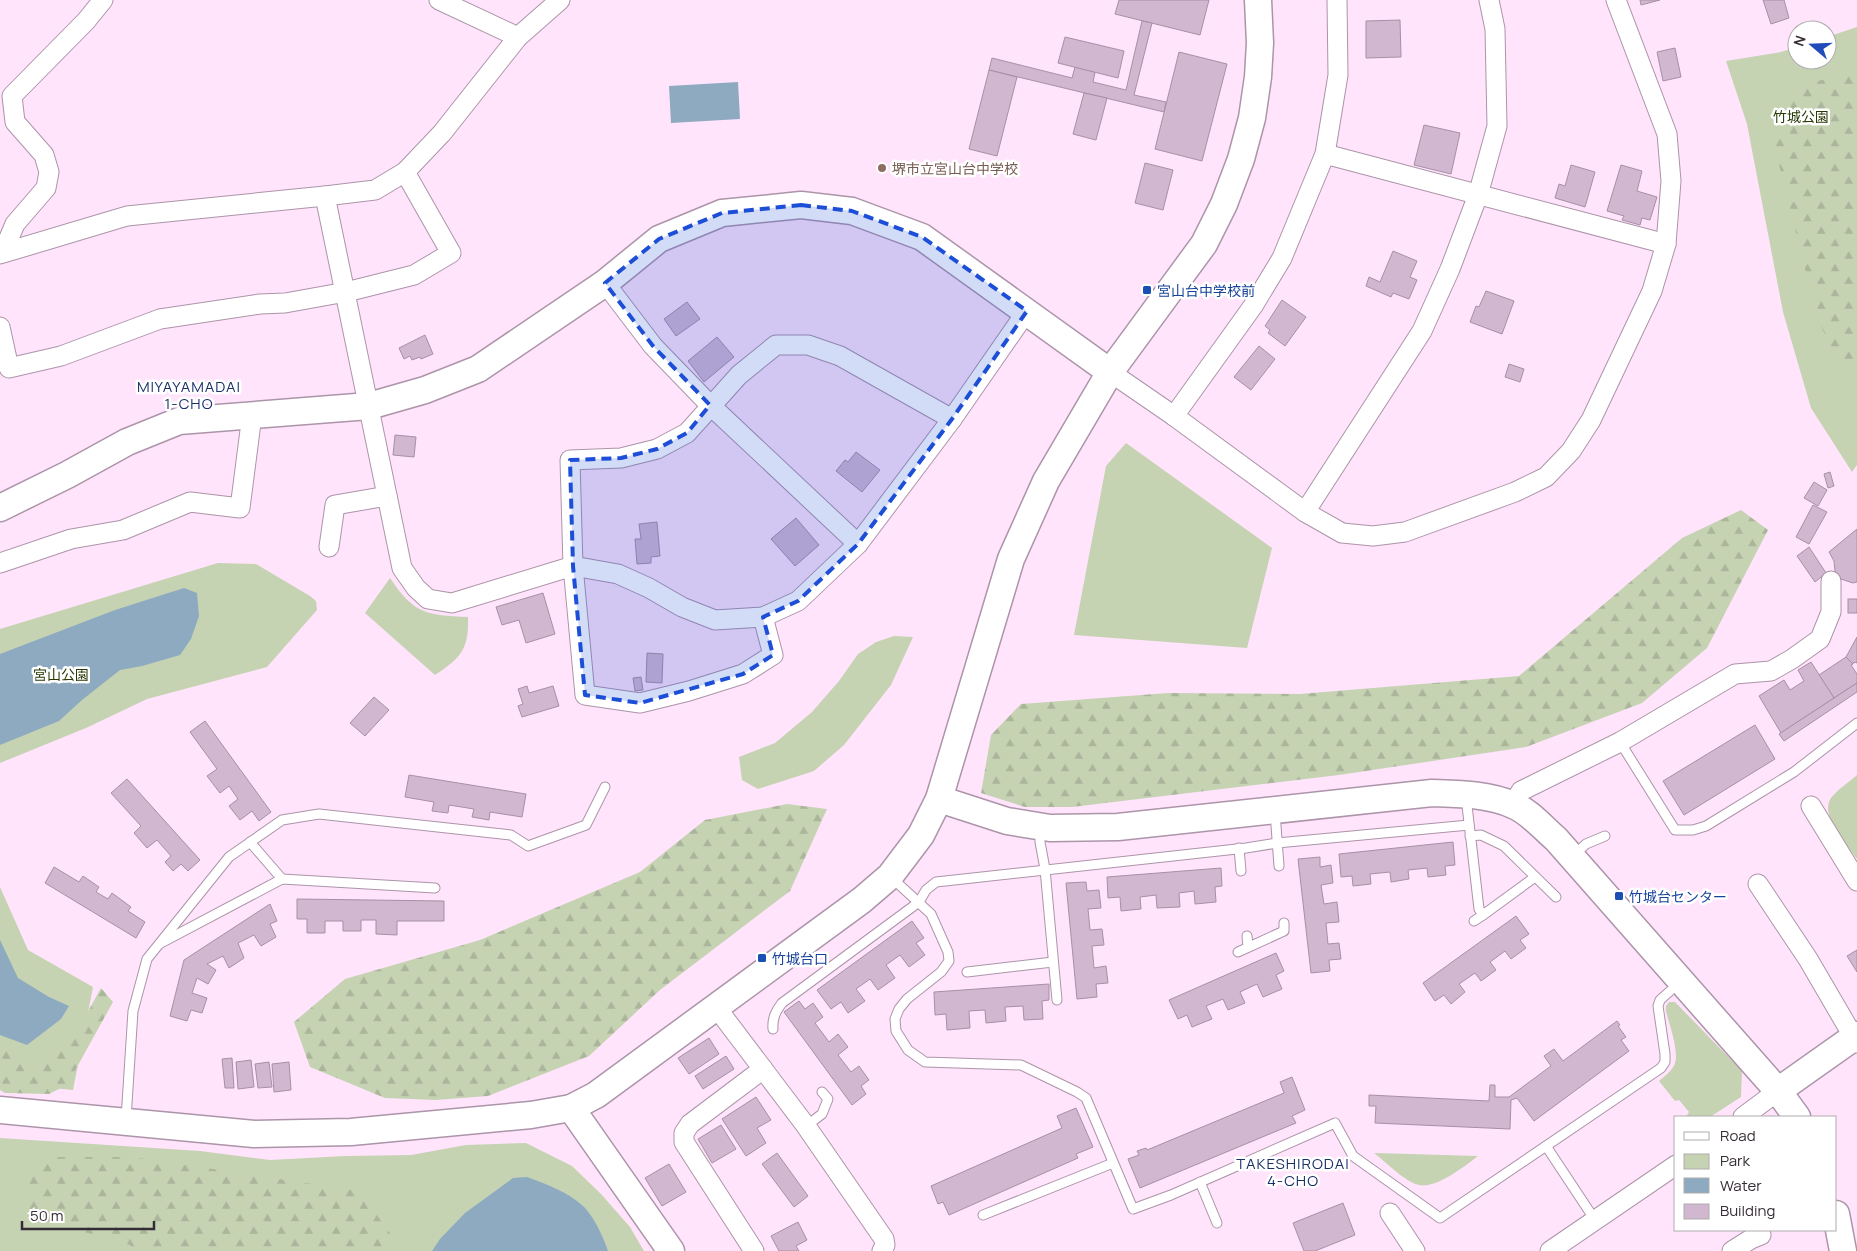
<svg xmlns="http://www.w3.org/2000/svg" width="1857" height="1251" viewBox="0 0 1857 1251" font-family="Manrope,'Noto Sans JP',sans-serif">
  <defs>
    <pattern id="forest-firs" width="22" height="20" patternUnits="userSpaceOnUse" patternTransform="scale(1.25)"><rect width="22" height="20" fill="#c5d3b3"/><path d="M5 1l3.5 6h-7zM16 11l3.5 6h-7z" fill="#aab59b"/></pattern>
  </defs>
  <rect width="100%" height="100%" fill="#ffe4fb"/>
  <g fill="#c5d3b3">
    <polygon points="1857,27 1857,465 1852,472 1811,408 1783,312 1747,124 1726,61 1781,52 1797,47 1797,60 1827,60 1827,37"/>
    <polygon points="1126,443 1272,548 1247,648 1074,635 1106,466"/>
    <polygon points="218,563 256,564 310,596 316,601 317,610 267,667 147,699 86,728 0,763 0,629"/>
    <path d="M390 578C414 614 426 615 468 617 469 649 461 658 435 675L365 613Z"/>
    <polygon points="894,636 913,637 891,685 844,745 814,771 758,789 742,780 739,757 775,743 812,712 839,681 858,654 876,642"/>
    <path d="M1857 775V859C1847 845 1819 815 1831 798 1837 790 1849 782 1857 775Z"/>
    <polygon points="0,887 28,950 93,987 73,1090 0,1083"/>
    <path d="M1669 1002H1675L1742 1071 1741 1097 1710 1117H1686L1689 1112 1679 1100 1675 1101 1659 1081C1665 1076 1673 1070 1675 1063 1679 1051 1669 1023 1666 1011V1006Z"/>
    <polygon points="0,1138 200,1151 270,1160 345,1156 411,1155 466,1145 526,1143 572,1166 601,1194 630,1227 644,1251 0,1251"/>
    <path d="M1374 1153 1478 1156C1465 1166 1436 1189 1419 1185 1405 1182 1386 1162 1374 1153Z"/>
  </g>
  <g fill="url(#forest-firs)">
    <polygon points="1857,69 1857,370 1841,368 1818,320 1769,125 1791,93 1812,83"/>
    <polygon points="1741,510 1768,530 1707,648 1642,703 1526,747 1339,775 1072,807 1025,807 981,793 991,735 1021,704 1168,693 1300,694 1519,676 1682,538"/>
    <polygon points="787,804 827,809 790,891 660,990 589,1056 488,1096 436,1100 385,1098 310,1067 294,1022 345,979 480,940 640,872 705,820"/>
    <polygon points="101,988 113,1002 67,1085 49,1094 5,1093 0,1090 0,1045 29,1066 80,1026"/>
    <polygon points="50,1157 133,1157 359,1191 390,1233 388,1251 132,1251 130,1245 28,1216 24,1176"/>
  </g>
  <g fill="#8eaac1">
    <polygon points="738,82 740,119 671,123 669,86"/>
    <polygon points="184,588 197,593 199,616 191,639 180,655 142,666 120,670 82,700 59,721 0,745 0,654 115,610"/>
    <polygon points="0,940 18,978 49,997 69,1006 61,1019 27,1045 0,1035"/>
    <path d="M527 1177C546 1184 568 1192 583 1206 593 1215 604 1238 608 1251H432L440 1239 465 1213 513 1178Z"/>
  </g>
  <g fill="#d1b7d0" stroke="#a790a7">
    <polygon points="1119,0 1209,0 1200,35 1115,14"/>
    <polygon points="1640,0 1660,0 1641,5"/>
    <polygon points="1763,0 1784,0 1789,18 1771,24"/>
    <polygon points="1400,20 1401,57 1366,58 1366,21"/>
    <polygon points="1142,21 1152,23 1134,95 1166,102 1164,112 989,70 992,58 1072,78 1075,67 1095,72 1093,82 1126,90"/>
    <polygon points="1065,37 1124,51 1118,78 1058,63"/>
    <polygon points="1675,48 1681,77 1663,81 1657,52"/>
    <polygon points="1179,52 1227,64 1202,161 1155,149"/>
    <polygon points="989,70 1017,77 997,156 969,149"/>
    <polygon points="1084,93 1107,98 1096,140 1073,134"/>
    <polygon points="1424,125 1460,133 1451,174 1414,165"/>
    <polygon points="1145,163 1173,170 1163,210 1135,203"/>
    <polygon points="1571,165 1595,172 1585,207 1555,198 1559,184 1565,186"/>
    <polygon points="1621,165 1642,171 1637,191 1657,197 1650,220 1642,218 1640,225 1622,220 1624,216 1607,211"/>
    <polygon points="1393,251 1417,261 1410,277 1417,280 1409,299 1393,293 1391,297 1366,286 1369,277 1380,282"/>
    <polygon points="1486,291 1514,301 1502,334 1470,322 1476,306 1479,307"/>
    <polygon points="1282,300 1306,317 1285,346 1268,333 1270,330 1265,326"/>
    <polygon points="687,302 700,319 676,336 664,319"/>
    <polygon points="425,335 433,354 421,359 420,357 412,360 410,356 404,359 399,348"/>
    <polygon points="717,337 734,357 704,382 688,361"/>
    <polygon points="1259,346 1275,359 1251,390 1234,377"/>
    <polygon points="1509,364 1524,369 1520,382 1505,377"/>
    <polygon points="395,435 416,437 414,457 393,455"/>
    <polygon points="856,452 880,470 862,492 836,471 845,460 848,462"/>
    <polygon points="1830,472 1834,486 1828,488 1824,474"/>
    <polygon points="1814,482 1827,490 1818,506 1804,498"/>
    <polygon points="1813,505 1827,512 1809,544 1796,537"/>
    <polygon points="796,518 819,545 795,566 771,539"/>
    <polygon points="657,522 660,556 651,557 651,563 637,564 635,539 641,539 639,524"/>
    <polygon points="1857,529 1857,582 1853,583 1841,579 1835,571 1834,561 1829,552"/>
    <polygon points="1809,547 1826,573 1815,582 1797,556"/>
    <polygon points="543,593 555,634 526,643 519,620 502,625 496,607"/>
    <rect x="1848" y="599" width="9" height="14"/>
    <polygon points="1857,637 1857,663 1854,662 1853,664 1846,657"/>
    <polygon points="647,653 663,654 662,683 646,682"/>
    <polygon points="1846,657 1853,664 1851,665 1857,674 1857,683 1834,698 1819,675"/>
    <polygon points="1811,662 1834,698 1781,733 1759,696 1784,680 1790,690 1804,681 1798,670"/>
    <polygon points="641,677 643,690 635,691 633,678"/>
    <polygon points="1857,683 1857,692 1784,741 1779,734"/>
    <polygon points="527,686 529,693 553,686 559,706 522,717 518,706 523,704 518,689"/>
    <polygon points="374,697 389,710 365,736 350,723"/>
    <polygon points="205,721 271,812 259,821 252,811 240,820 229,806 238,799 229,786 220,793 207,776 217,769 190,732"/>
    <polygon points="1755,725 1775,759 1684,815 1663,781"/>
    <polygon points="409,775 526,794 522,817 490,812 489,820 472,817 474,809 449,805 448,813 432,811 434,802 405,797"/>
    <polygon points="127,779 200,860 188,871 181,864 173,871 165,862 171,856 157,840 147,848 134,833 141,826 111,793"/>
    <polygon points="1453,842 1455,865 1445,866 1446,875 1428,877 1427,868 1408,870 1409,879 1391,882 1390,872 1370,874 1371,884 1353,886 1352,876 1341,877 1339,854"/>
    <polygon points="1320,857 1320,867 1331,865 1333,883 1321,885 1324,904 1337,902 1339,922 1326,923 1328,944 1339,943 1341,959 1329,960 1330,971 1311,973 1298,859"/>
    <polygon points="54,867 79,882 83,876 99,887 96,892 108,899 112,893 131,907 128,911 145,922 136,938 45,883"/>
    <polygon points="1221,868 1222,886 1215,887 1216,902 1195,904 1194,891 1179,893 1180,907 1157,908 1156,895 1140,897 1141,909 1121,911 1120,897 1108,898 1107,877"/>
    <polygon points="1086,882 1087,891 1099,890 1101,908 1088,909 1090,930 1102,929 1104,945 1092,946 1094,968 1106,966 1108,983 1096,984 1097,997 1077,999 1066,883"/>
    <polygon points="297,899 444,901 444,921 397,921 397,935 376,934 376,920 361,920 361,931 343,931 343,921 325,921 325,933 307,933 307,919 297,919"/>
    <polygon points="270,904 277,921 270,924 276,937 261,946 254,935 238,943 244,958 229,968 223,956 207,964 216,970 208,984 197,978 192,993 207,998 202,1013 191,1010 187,1021 170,1016 184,960"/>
    <polygon points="1516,916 1529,934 1520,940 1526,948 1511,959 1505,951 1490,962 1496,970 1481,981 1475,973 1459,984 1465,992 1451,1004 1444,995 1435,1001 1423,983"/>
    <polygon points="912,921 924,938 916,943 925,955 909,967 900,955 886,965 895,978 878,990 870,979 856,989 865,1001 848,1013 841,1002 831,1009 817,990"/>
    <polygon points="1857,950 1857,972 1847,956"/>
    <polygon points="1276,953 1284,971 1276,975 1282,989 1263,997 1257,984 1240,992 1245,1003 1228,1010 1223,999 1206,1006 1212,1019 1192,1027 1187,1015 1178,1019 1169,1000"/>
    <polygon points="1049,984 1049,1000 1042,1001 1043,1019 1024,1020 1023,1006 1005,1007 1006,1021 986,1023 985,1010 969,1011 970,1028 947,1030 946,1014 935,1015 934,992"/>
    <polygon points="799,1001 805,1009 813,1003 823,1017 815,1023 829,1042 838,1034 848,1047 838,1055 851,1072 859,1066 869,1080 861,1086 866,1094 852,1105 784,1012"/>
    <polygon points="1617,1021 1620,1025 1618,1026 1626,1037 1621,1040 1629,1051 1534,1121 1517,1098 1511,1100 1510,1129 1375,1123 1376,1106 1369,1106 1369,1095 1489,1101 1490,1085 1495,1085 1495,1097 1509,1097 1551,1066 1544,1056 1554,1049 1563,1061"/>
    <polygon points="709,1038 719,1054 689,1074 678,1058"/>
    <polygon points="726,1056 734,1069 703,1089 695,1076"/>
    <polygon points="232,1058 234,1088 225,1088 222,1059"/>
    <polygon points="251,1060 254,1087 238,1089 236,1062"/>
    <polygon points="269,1062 272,1087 258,1088 255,1064"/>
    <polygon points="289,1062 291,1090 274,1092 272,1064"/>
    <polygon points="1292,1077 1305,1110 1292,1116 1296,1123 1140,1188 1128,1159 1139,1155 1137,1151 1146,1148 1147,1150 1284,1093 1280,1082"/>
    <polygon points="756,1097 771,1120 757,1128 766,1143 746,1156 722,1119"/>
    <polygon points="1076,1108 1093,1147 1076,1154 1078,1158 949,1215 943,1202 938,1204 931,1186 1062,1128 1057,1116"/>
    <polygon points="721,1125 736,1149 712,1163 698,1139"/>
    <polygon points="777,1153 808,1196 794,1207 762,1164"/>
    <polygon points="669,1164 686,1192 662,1206 645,1178"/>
    <polygon points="1343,1203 1355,1235 1315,1251 1304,1251 1293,1223"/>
    <polygon points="798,1222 807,1240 796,1246 799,1251 779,1251 771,1236"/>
  </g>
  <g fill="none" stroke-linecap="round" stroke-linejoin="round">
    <g stroke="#ac94a9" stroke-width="11">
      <g id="lane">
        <polyline points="1620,742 1675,830 1693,830 1706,826 1794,772 1857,723"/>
        <polyline points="1466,797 1479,909 1483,915 1474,921"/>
        <polyline points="1275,812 1279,866"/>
        <polyline points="1040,828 1040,842 1045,869 1057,1000"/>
        <polyline points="1470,836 1481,835 1504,846 1556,897"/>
        <polyline points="250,842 282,879"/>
        <polyline points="1239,848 1241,871"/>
        <polyline points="1574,855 1586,844 1605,836"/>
        <polyline points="892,878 931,914 948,952 949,961 941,972 907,999 899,1009 895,1019 896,1031 908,1050 925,1062 1021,1065 1077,1092 1086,1098 1133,1209 1171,1195 1335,1123 1353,1156 1440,1218 1661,1068 1665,1062 1665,1054 1658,1006 1660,1000 1679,983"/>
        <polyline points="1483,915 1535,877"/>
        <polyline points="1247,936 1248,947"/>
        <polyline points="161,943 282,879 435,888"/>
        <polyline points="1238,952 1284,931 1284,923"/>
        <polyline points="967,972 1053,962"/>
        <path d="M773 1029C772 1018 776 1011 782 1003L919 902 926 890 936 882 1246 848 1277 843 1469 825"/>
        <polyline points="126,1119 133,1011 147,959 229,857 282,820 319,814 511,835 528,846 586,825 605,787"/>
        <polyline points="806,1126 822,1114 828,1099 822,1092"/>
        <polyline points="1546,1146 1595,1220"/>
        <polyline points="1200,1182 1217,1223"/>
        <polyline points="983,1215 1113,1163"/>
      </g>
    </g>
    <g stroke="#ac94a9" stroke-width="21">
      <g id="street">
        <polyline points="439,0 518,37"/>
        <polyline points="1325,154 1666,244"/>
        <polyline points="325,196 402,568 416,588 428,599 452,603 573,566 618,574 649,588 682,607 715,620 763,617 798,601 858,544 952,419 1027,311"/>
        <polyline points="3,252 15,224 46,188 49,172 44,155 15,122 12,96 86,21 103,0"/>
        <polyline points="0,254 127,216 325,196 375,190 405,172 442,133 518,37 560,0"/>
        <polyline points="605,283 653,346 710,405 858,544"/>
        <polyline points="0,327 9,368 61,356 160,319 260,304 285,303 346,292 414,275 451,253 405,172"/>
        <polyline points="1110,372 1174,416 1305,512 1342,533 1373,536 1405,532 1515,492 1546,477 1571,451 1591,420 1652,291 1666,244 1671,181 1667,134 1616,0"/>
        <polyline points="1174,416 1253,306 1282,258 1325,154 1338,75 1337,0"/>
        <polyline points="1305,512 1422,331 1450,269 1478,195 1497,126 1495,29 1489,0"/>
        <polyline points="329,547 335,505 387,496"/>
        <polyline points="0,563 71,539 123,530 190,502 240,508 252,415"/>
        <polyline points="763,617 773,655 743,674 689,691 640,703 585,695 573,566 570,460 621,458 657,449 687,433 739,375 776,345 808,345 840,356 952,419"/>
        <polyline points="1513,805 1521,791 1620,742 1735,674 1771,671 1792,659 1820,639 1831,612 1831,581"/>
        <polyline points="1811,806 1857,881"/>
        <polyline points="1758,884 1808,959 1857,1043"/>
        <polyline points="716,1007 806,1126 884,1239 885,1245 882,1251"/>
        <polyline points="1743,1117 1778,1091"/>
        <polyline points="1390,1213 1415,1251"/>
        <polyline points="754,1251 684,1142 684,1133 690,1124 763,1069"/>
        <polyline points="1550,1251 1676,1165"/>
        <polyline points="1732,1251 1751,1239 1761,1235 1759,1230"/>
      </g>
    </g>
    <g stroke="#ac94a9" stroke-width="29">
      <g id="secondary">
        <polyline points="0,508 67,475 127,442 179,421 369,406 425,390 478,369 605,283 659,239 722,213 801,205 852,211 922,237 1110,372"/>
        <path d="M939 799 1007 821 1050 828 1118 827 1432 793C1459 794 1488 794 1513 805 1529 811 1543 828 1556 839L1778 1091 1797 1117"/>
        <polyline points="1778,1091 1857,1035"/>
        <polyline points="571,1108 671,1251"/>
        <polyline points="0,1110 254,1134 351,1132 531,1115 571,1108 596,1095 862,900 890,876 921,835 939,799 1011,559 1046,481 1110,372 1204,244 1224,204 1241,159 1252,118 1258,77 1260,43 1258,0"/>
        <polyline points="1836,1214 1843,1251"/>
      </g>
    </g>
    <use href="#lane" stroke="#fff" stroke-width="9"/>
    <use href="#street" stroke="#fff" stroke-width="19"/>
    <use href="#secondary" stroke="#fff" stroke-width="26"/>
  </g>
  <path fill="#1d4ed8" fill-opacity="0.2" stroke="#1d4ed8" stroke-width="4" stroke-dasharray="10 6" stroke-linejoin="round" d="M801 205 852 211 922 237 1027 311 952 419 858 544 798 601 763 617 773 655 743 674 640 703 585 695 573 566 570 460 621 458 657 449 687 433 710 405 653 346 605 283 659 239 722 213Z"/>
  <circle fill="#8d6e63" stroke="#fff" stroke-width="2" cx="882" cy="168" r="5"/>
  <g fill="#1a4fb4" stroke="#fff" stroke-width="2">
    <rect x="1142" y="285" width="10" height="10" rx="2.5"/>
    <rect x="1614" y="891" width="10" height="10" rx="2.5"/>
    <rect x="757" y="953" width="10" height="10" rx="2.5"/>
  </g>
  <g text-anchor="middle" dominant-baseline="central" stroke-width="5" stroke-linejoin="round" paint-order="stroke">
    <g font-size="14" fill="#293906" stroke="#fff">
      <text x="1801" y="116">竹城公園</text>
      <text x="61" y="674">宮山公園</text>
    </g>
    <g font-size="14" fill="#785e54" stroke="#fff" text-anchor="start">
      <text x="892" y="168">堺市立宮山台中学校</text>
    </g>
    <g font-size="14" fill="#164399" stroke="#fff" text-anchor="start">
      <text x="1157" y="290">宮山台中学校前</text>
      <text x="1629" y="896">竹城台センター</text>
      <text x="772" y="958">竹城台口</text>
    </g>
    <g font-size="15" letter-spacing="1" fill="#1a3168" stroke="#fff">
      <text x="189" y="386">MIYAYAMADAI<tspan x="189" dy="17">1-CHO</tspan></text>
      <text x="1293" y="1163">TAKESHIRODAI<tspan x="1293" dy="17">4-CHO</tspan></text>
    </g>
  </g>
  <rect x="1674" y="1116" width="162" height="115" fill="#ffffff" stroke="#afabae"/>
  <rect x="1684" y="1132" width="25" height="8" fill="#ffffff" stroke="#afabae"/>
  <text x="1720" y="1141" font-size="15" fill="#362c35">Road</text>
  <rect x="1684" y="1154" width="25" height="15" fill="#c5d3b3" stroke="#afabae"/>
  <text x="1720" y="1166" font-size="15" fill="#362c35">Park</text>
  <rect x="1684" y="1178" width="25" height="15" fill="#8eaac1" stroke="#afabae"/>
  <text x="1720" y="1191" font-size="15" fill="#362c35">Water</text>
  <rect x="1684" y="1204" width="25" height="15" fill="#d1b7d0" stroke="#afabae"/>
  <text x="1720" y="1216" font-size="15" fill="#362c35">Building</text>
  <g transform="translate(1812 45) rotate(289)"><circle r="24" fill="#ffffff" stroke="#afabae"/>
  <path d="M0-4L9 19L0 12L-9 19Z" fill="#204cba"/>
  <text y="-8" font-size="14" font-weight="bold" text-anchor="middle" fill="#362c35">N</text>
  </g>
  <path d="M22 1221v8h132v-8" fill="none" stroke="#362c35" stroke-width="2.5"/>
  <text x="30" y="1221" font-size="15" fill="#362c35" stroke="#ffffff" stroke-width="4" paint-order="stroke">50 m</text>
</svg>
